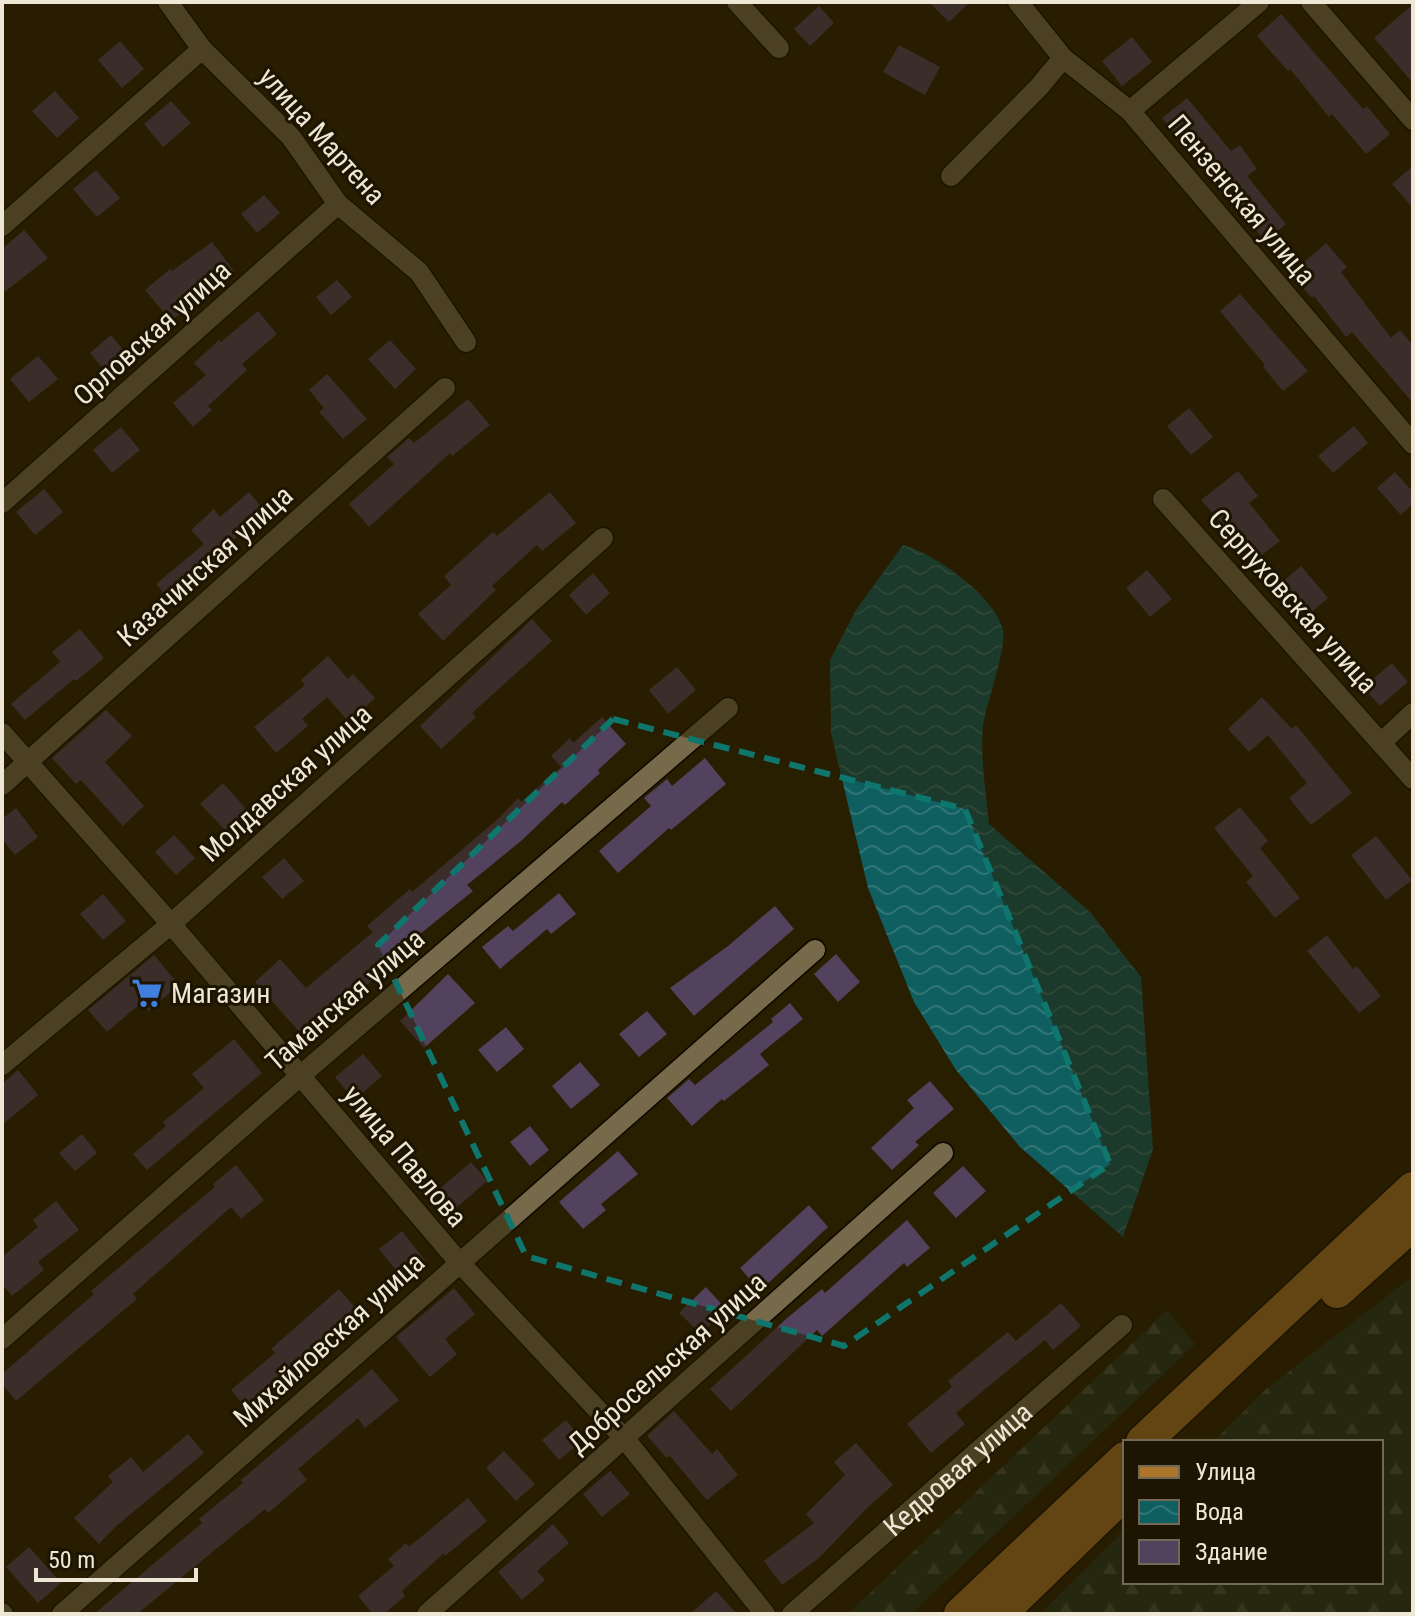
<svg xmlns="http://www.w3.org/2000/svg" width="1415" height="1616" viewBox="0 0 1415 1616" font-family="'Roboto Condensed',sans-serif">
  <defs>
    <pattern id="forest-firs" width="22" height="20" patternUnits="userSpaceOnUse" patternTransform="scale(2)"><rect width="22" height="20" fill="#23351f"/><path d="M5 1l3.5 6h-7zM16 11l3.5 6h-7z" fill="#43523f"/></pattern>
    <pattern id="water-waves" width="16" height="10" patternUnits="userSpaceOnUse" patternTransform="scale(2)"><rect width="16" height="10" fill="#0f5e60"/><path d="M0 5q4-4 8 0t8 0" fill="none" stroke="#327576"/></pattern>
  </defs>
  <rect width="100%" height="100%" fill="#281e00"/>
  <g fill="url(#forest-firs)">
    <polygon points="1413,1276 1413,1614 1040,1614 1125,1530 1125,1582 1381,1582 1381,1442 1213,1442 1266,1389"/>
    <polygon points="1167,1310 1195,1344 911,1614 848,1614"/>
  </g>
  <path fill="url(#water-waves)" d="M903 545C935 554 995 596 1003 630 1007 648 986 704 983 726 980 757 986 792 989 824L1090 912 1141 977 1153 1149 1123 1237 1020 1147 956 1070 914 1002 868 888 831 733 830 660 856 610Z"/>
  <g fill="#52425d">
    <polygon points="929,2 970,2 949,22"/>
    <polygon points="1413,4 1413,83 1374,38"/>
    <polygon points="819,6 834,23 810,46 794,29"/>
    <polygon points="1281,14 1363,109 1367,106 1390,134 1366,154 1332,114 1329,117 1290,69 1288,71 1257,36"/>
    <polygon points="1132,37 1152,62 1122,86 1102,61"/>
    <polygon points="120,41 144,69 122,88 98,60"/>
    <polygon points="899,45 940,67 925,95 883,72"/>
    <polygon points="55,91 79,118 57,138 32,111"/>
    <polygon points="1187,98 1231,151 1240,145 1257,169 1247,176 1286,224 1265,241 1225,192 1222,194 1162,118"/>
    <polygon points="171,101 191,123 163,147 144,124"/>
    <polygon points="1413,166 1413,208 1392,184"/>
    <polygon points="96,170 120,198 97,217 73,189"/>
    <polygon points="264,195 280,213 257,233 241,214"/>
    <polygon points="24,230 48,258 2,294 2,249"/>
    <polygon points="212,242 234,271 171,321 145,290 170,269 172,271"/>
    <polygon points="1326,243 1347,267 1341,272 1391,338 1400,330 1413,345 1413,403 1352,332 1346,337 1314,296 1312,298 1291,274"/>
    <polygon points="337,280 352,297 331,315 316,297"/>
    <polygon points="1240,294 1308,371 1283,391 1263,367 1265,365 1220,311"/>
    <polygon points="258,311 277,334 242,364 247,370 208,406 212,410 193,427 173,403 206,375 194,363 219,340 221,342"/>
    <polygon points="111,335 132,361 111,378 90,353"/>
    <polygon points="390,340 416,369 395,389 368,359"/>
    <polygon points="38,356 58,379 29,402 10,379"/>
    <polygon points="327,374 367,419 343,439 319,412 324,408 309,390"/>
    <polygon points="468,399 490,425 452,456 450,453 369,527 349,504 394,464 387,457 409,438 414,443"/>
    <polygon points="1189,408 1213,437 1191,455 1167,426"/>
    <polygon points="1354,426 1368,443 1333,473 1318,456"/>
    <polygon points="121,427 140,450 112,473 93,450"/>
    <polygon points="1238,471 1258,496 1249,503 1280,541 1255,560 1201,500"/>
    <polygon points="1395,472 1413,492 1413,504 1401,515 1377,488"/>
    <polygon points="44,489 63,512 35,535 16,512"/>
    <polygon points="249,492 267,514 248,527 195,575 197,578 169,600 156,584 204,544 191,530 214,509 220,517"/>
    <polygon points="550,492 576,523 542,551 537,545 492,586 496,590 443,641 418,614 451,585 444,576 493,532 497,536"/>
    <polygon points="1301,566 1328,598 1307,616 1280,584"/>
    <polygon points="1147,570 1172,599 1150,617 1126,588"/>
    <polygon points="593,573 610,593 586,615 569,595"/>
    <polygon points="532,619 552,641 472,713 476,717 441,749 420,726"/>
    <polygon points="80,629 104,658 76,681 74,679 25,720 11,704 60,662 52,652"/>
    <polygon points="328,656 348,679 353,674 375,698 349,722 327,697 302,719 308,726 276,753 254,727 305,685 301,680"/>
    <polygon points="1392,663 1408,682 1380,706 1363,687"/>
    <polygon points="677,667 696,690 668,714 649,690"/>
    <polygon points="1262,697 1292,729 1296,725 1352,793 1311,825 1289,798 1307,783 1268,735 1249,752 1228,729"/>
    <polygon points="106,710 132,736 105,762 144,806 123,826 81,780 76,784 52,758"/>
    <polygon points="602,717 626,744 598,770 600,773 565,805 562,802 521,841 467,885 473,891 382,965 385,969 353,997 351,994 303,1036 255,982 280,959 306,988 373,932 367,926 410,889 412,892 499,818 518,798 521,802 561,767 551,756 570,738 573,743"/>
    <polygon points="705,758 726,784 671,830 669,828 618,873 599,851 651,806 644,798 667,779 672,786"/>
    <polygon points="223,783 247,810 225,830 200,804"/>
    <polygon points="1240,807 1268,841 1260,848 1300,898 1275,918 1246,882 1253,876 1214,828"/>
    <polygon points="16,808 38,837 15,855 2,839 2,819"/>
    <polygon points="174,835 195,858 176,875 155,852"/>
    <polygon points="1376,836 1412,880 1386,900 1351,855"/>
    <polygon points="284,858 304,881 282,899 262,877"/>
    <polygon points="559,893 576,914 551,934 547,929 500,969 482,947 508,926 513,931"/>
    <polygon points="103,894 126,921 103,940 80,914"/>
    <polygon points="775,906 794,929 694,1016 670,988 728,946"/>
    <polygon points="1327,935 1353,969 1357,966 1381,996 1359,1013 1307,951"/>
    <polygon points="836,954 860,982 838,1002 814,974"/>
    <polygon points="154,955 179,985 148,1011 141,1003 107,1032 88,1010"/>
    <polygon points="448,974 475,1003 424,1048 400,1021"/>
    <polygon points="790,1003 803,1019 760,1054 769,1065 724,1101 722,1099 692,1126 667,1098 689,1079 695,1085 773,1022 771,1019"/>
    <polygon points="647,1011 667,1034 639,1057 619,1034"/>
    <polygon points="506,1027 524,1049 497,1072 478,1050"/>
    <polygon points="234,1039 262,1073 147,1170 133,1154 166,1126 163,1122 204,1088 192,1074"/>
    <polygon points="363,1054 382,1076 354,1100 335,1077"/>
    <polygon points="580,1062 600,1085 571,1109 552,1086"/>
    <polygon points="18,1070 38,1095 2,1125 2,1084"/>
    <polygon points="930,1081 954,1109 915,1142 919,1145 892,1170 871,1148 914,1108 907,1100"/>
    <polygon points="530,1126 549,1150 530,1166 510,1142"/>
    <polygon points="82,1134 97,1153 75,1171 59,1153"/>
    <polygon points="618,1151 638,1174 601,1204 606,1210 583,1229 559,1202"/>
    <polygon points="471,1162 487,1181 455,1209 438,1190"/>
    <polygon points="236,1165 264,1200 241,1219 231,1207 133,1294 137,1299 16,1401 2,1384 2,1374 94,1294 91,1291 215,1187 213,1184"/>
    <polygon points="963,1166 986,1191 956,1218 933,1193"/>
    <polygon points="56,1201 79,1230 38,1262 44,1270 12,1296 2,1284 2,1257 38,1227 33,1220"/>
    <polygon points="809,1205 828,1227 760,1291 740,1268"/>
    <polygon points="907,1220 930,1248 907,1267 904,1263 822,1336 817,1330 731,1411 710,1389 786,1319 822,1289 825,1293"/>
    <polygon points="402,1231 425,1260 402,1278 379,1249"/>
    <polygon points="706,1287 726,1309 701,1334 679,1313"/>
    <polygon points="454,1288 475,1314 445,1339 457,1354 430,1377 396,1337"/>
    <polygon points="339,1289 360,1313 275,1385 278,1389 250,1413 231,1390 275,1353 271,1349"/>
    <polygon points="1061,1303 1081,1326 1053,1350 1045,1340 956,1413 965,1424 931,1453 907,1424 952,1387 948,1381 1008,1332 1016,1341"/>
    <polygon points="372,1369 399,1400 365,1428 358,1418 298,1469 307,1480 268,1513 265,1509 137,1614 94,1614 202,1523 199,1519 243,1483 241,1480"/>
    <polygon points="674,1411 712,1454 717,1449 738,1475 707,1500 670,1456 667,1458 647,1436"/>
    <polygon points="566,1420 583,1440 559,1460 542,1440"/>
    <polygon points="188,1434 204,1453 115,1527 99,1544 74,1518 113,1482 108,1476 131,1457 143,1472"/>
    <polygon points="856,1443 893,1485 867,1508 819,1558 782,1585 764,1561 814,1523 806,1514 845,1475 834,1462"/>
    <polygon points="504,1451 535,1484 516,1501 486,1468"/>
    <polygon points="610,1471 630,1494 602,1517 583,1494"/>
    <polygon points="468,1498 487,1521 445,1556 444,1553 402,1591 405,1596 384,1614 373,1614 358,1596 394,1566 388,1559 406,1543 409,1547"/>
    <polygon points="553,1524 569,1543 537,1571 545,1580 522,1600 498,1572"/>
    <polygon points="29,1547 61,1583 38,1603 6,1567"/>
    <polygon points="716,1591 737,1614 690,1614"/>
  </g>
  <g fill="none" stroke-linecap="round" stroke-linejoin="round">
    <g stroke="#0f0800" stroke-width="23">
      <g id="street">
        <polyline points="168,2 202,49 291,137 338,204 419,272 466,342"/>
        <polyline points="737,2 779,48"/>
        <polyline points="1018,2 1063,58 1130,111 1413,444"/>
        <polyline points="1311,2 1413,120"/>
        <polyline points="1130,111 1259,2"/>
        <polyline points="951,176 1039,87 1063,58"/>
        <polyline points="2,226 202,49"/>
        <polyline points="1163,499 1413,779"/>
        <polyline points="2,503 338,204"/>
        <polyline points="2,733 171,924 459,1262 625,1439 765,1614"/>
        <polyline points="1382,742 1413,713"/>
        <polyline points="2,785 445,388"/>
        <polyline points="2,1065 171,924 603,538"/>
        <polyline points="2,1339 300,1076 728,708"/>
        <polyline points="2,1613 3,1614"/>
        <polyline points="62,1614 815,950"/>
        <polyline points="427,1614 943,1153"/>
        <path id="s1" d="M792 1614 1122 1325"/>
      </g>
    </g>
    <g stroke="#0f0800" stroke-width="37">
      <g id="primary">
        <polyline points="1337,1291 1413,1223"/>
        <polyline points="1143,1442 1413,1189"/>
        <polyline points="961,1614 1125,1459"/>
        <polyline points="999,1614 1125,1492"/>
      </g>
    </g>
    <use href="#street" stroke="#766a4a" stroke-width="20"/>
    <use href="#primary" stroke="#ab752b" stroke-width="34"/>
  </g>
  <path d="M0 0H1415V1616H0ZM613 719 965 809 1110 1164 844 1346 526 1256 378 945Z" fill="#281e00" fill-opacity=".55" fill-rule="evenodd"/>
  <path fill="none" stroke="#0f766e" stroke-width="6" stroke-dasharray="16 10" stroke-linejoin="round" d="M613 719 965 809 1110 1164 844 1346 526 1256 378 945Z"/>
  <defs>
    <g id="supermarket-bare" transform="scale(2.4)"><path d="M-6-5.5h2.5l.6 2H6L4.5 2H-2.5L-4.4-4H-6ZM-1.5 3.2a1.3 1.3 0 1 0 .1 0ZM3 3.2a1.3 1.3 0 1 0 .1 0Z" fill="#3f7fe0" stroke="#1d1501" stroke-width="2.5" paint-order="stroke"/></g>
  </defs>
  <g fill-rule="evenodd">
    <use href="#supermarket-bare" x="147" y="993"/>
  </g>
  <g text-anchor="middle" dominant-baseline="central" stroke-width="6" stroke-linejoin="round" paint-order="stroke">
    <g font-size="28" fill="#eee7d6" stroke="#1d1501">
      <text transform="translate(322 136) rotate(48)">улица Мартена</text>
      <text transform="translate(1242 200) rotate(50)">Пензенская улица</text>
      <text transform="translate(152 333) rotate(-42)">Орловская улица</text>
      <text transform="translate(205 566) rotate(-42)">Казачинская улица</text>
      <text transform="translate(1293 601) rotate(48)">Серпуховская улица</text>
      <text transform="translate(286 783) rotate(-42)">Молдавская улица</text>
      <text transform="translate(345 1000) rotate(-41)">Таманская улица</text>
      <text transform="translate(405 1156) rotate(50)">улица Павлова</text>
      <text transform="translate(329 1340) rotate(-42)">Михайловская улица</text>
      <text transform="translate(667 1363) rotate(-42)">Добросельская улица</text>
      <text stroke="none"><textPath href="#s1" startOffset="220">Кедровая улица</textPath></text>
    </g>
    <g font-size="28" fill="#eee7d6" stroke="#1d1501" text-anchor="start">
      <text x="171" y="993">Магазин</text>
    </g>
  </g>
  <rect width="1415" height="1616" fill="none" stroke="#eee7d6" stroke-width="8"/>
  <rect x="1123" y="1440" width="260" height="144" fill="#1d1501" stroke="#716956" stroke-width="2"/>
  <rect x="1139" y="1466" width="40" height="12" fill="#ab752b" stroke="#716956" stroke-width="2"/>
  <text x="1195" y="1480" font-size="24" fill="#eee7d6">Улица</text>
  <rect x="1139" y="1500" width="40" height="24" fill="url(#water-waves)" stroke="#716956" stroke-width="2"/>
  <text x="1195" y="1520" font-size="24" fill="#eee7d6">Вода</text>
  <rect x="1139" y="1540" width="40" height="24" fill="#52425d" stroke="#716956" stroke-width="2"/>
  <text x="1195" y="1560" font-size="24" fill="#eee7d6">Здание</text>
  <path d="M36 1568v12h160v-12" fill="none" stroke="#eee7d6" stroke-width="4"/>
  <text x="48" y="1568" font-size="24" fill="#eee7d6" stroke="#1d1501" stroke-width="6" paint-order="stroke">50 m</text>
</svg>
